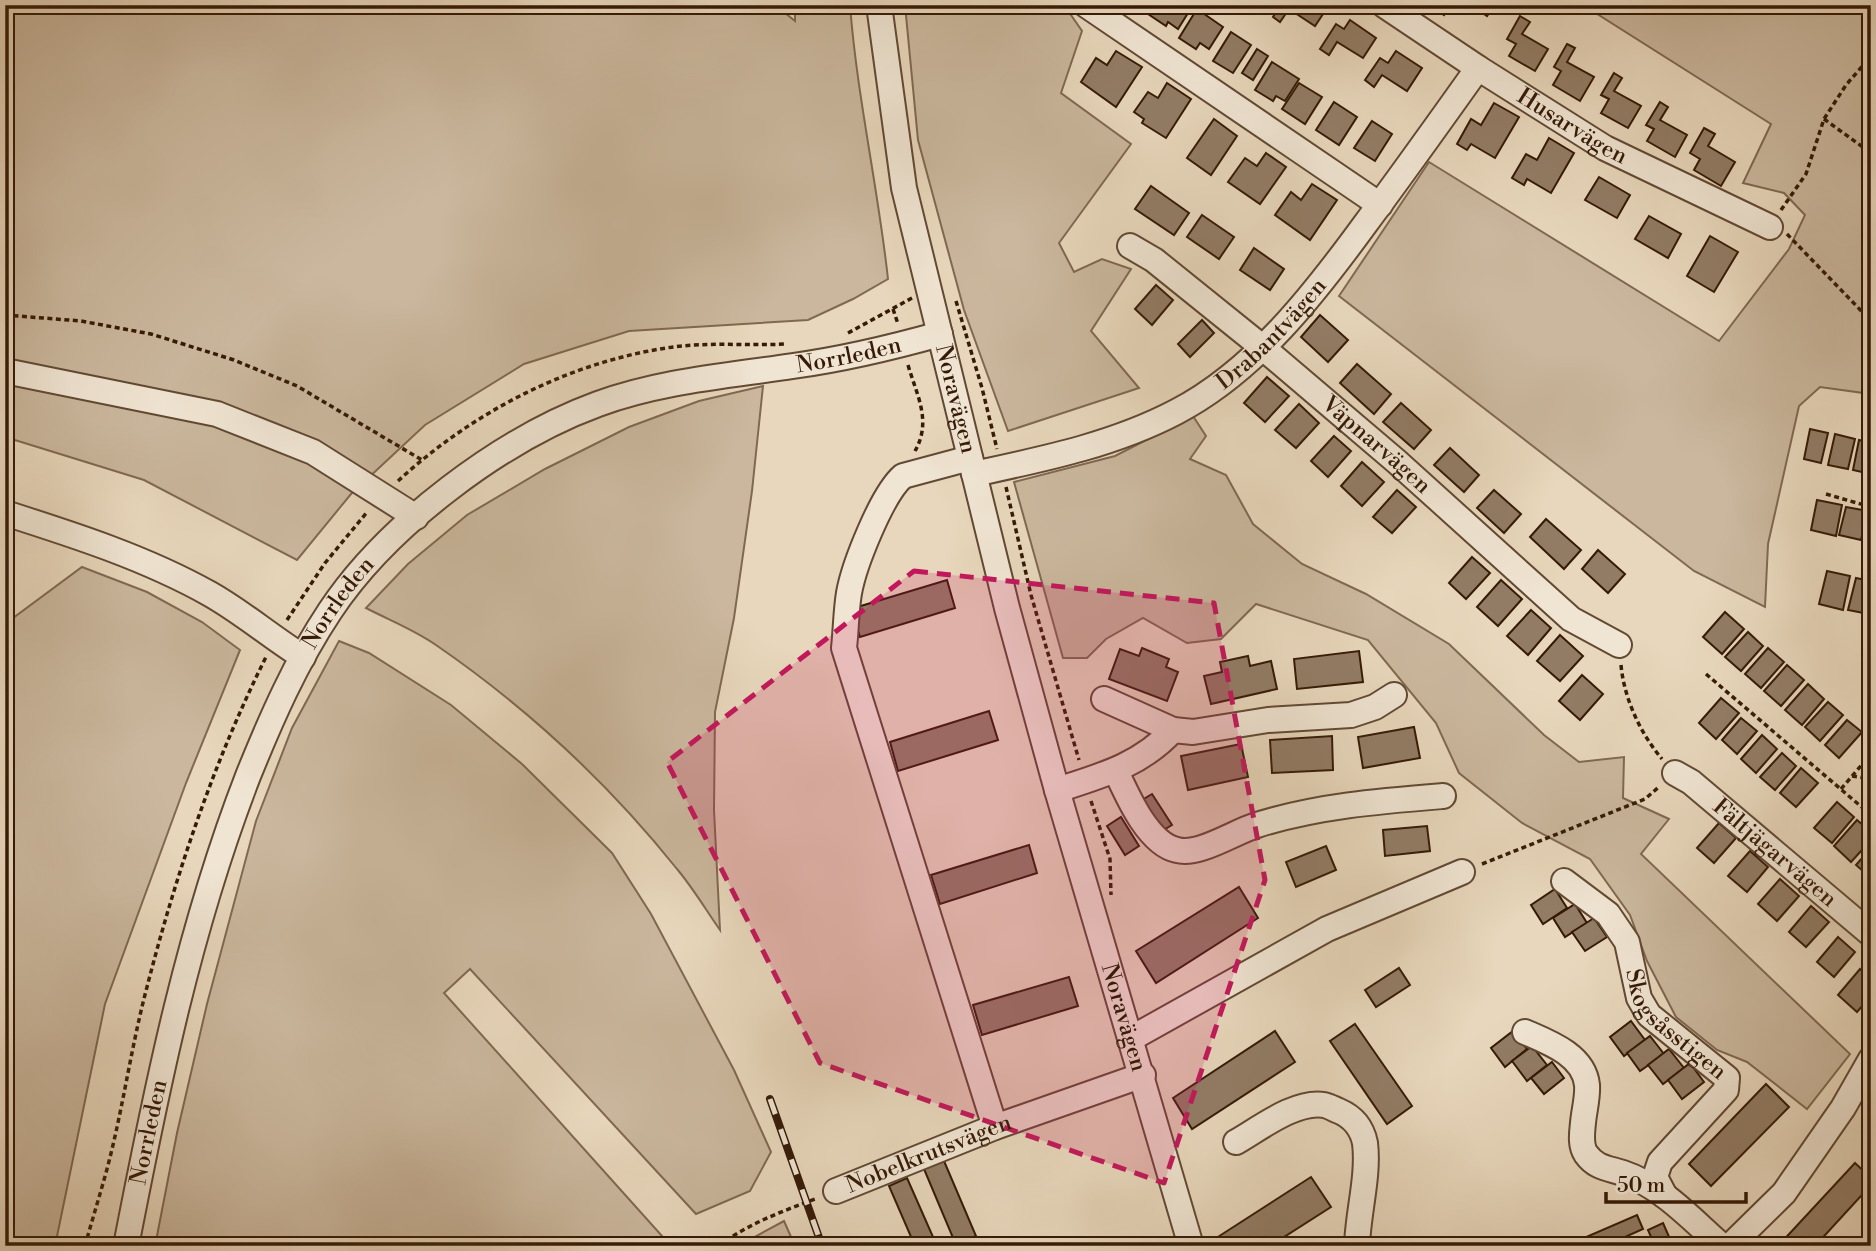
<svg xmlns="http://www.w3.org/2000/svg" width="1876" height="1251" viewBox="0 0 1876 1251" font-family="'Libre Bodoni',serif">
  <rect width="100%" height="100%" fill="#e8d7bc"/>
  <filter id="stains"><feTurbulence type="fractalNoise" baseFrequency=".00286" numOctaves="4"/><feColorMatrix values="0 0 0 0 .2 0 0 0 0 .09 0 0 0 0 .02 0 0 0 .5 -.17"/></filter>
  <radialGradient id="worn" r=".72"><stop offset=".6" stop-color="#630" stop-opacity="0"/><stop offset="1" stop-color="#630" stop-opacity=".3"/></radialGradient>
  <g fill="#cab79d" stroke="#806852" stroke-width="2">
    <path d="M5 5H775L795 21V5H850C857 97 878 187 888 279L853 299 808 320 629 331 524 364 425 425 351 494 297 560 144 480 5 437Z"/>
    <polygon points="905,5 1064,5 1082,31 1061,93 1131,144 1059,243 1074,272 1102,259 1131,269 1091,331 1139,388 1008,431 964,310 918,140"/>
    <polygon points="1583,5 1871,5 1871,394 1820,387 1799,406 1768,544 1765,607 1694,571 1339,296 1429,162 1719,341 1789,249 1805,215 1784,193 1743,183 1771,124"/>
    <path d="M763 386 752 491 734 618 715 712 714 810 720 930C706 910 693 888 677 869 609 784 526 707 436 645 415 630 389 620 366 608L408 564 467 515 545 469 629 427 699 401Z"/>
    <polygon points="1193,416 1206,436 1190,459 1226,475 1253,524 1302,564 1366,594 1449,644 1544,735 1579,762 1624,757 1623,798 1669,819 1641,854 1850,1054 1807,1109 1747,1062 1717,1050 1676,1017 1647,961 1630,915 1590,859 1522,823 1459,773 1436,723 1368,640 1256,604 1221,639 1187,643 1143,618 1106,639 1087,658 1063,658 1014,482 1115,456"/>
    <polygon points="82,567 147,592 202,622 240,650 186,783 105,1004 55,1246 5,1246 5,624"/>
    <polygon points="339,641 369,653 451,705 522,764 612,853 651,914 734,1070 771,1152 750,1191 696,1214 470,969 444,993 671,1246 155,1246 177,1133 207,1004 256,821 292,728"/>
    <polygon points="784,1221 795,1246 744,1246 749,1240"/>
  </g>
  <g fill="#927c65" stroke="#351a07" stroke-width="2">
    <polygon points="1154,5 1193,5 1178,29 1168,22 1166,26 1148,14"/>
    <polygon points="1280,5 1329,5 1315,26 1289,9 1280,22 1273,17"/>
    <polygon points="1429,5 1450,5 1444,15"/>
    <polygon points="1475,5 1494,5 1494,6 1487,16 1474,7"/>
    <polygon points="1197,9 1223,27 1209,49 1200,43 1196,49 1179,38"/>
    <polygon points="1520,16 1530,22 1522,34 1548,49 1535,71 1509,56 1516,44 1507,39"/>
    <polygon points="1350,20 1376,38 1363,58 1337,42 1329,55 1320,49 1336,24 1344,29"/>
    <polygon points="1231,32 1251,45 1233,73 1213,61"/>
    <polygon points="1567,44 1575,48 1567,62 1594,77 1580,101 1553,85 1561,71 1554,67"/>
    <polygon points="1257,49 1268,56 1253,80 1242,73"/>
    <polygon points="1116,51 1142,67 1116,107 1081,82 1096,58 1107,65"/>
    <polygon points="1396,51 1422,68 1407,91 1382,75 1374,87 1365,80 1380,58 1388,63"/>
    <polygon points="1272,62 1299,79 1285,101 1276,96 1273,101 1255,90"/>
    <polygon points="1614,73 1622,78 1614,91 1641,106 1628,128 1601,113 1609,99 1601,95"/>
    <polygon points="1167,83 1191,99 1166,138 1142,123 1144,119 1134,112 1148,92 1158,98"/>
    <polygon points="1299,83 1322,97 1305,124 1282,109"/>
    <polygon points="1334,102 1357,117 1339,145 1316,130"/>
    <polygon points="1660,102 1668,107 1660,120 1687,135 1675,157 1647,141 1654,129 1646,125"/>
    <polygon points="1494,103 1519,117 1495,158 1471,144 1467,150 1457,144 1471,119 1481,125"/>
    <polygon points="1214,119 1237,136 1211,175 1187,158"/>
    <polygon points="1372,121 1392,134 1375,161 1354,148"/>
    <polygon points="1704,128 1715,134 1708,146 1735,162 1721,186 1694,170 1700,159 1690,153"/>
    <polygon points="1549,138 1574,153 1551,193 1527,179 1524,185 1512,178 1526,154 1537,160"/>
    <polygon points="1266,153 1286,167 1260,204 1228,182 1245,158 1257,166"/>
    <polygon points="1599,177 1630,195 1617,218 1585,200"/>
    <polygon points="1312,184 1337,200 1310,240 1275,215 1291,192 1301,200"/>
    <polygon points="1151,186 1189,213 1174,235 1135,209"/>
    <polygon points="1202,215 1234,237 1219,259 1187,237"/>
    <polygon points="1649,216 1681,234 1668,258 1635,239"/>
    <polygon points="1710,236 1738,252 1714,292 1687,276"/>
    <polygon points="1254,248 1284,269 1270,290 1240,270"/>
    <polygon points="1156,285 1173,300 1152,325 1135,309"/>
    <polygon points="1320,315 1348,340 1328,362 1301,337"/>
    <polygon points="1202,320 1214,333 1190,357 1178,344"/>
    <polygon points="1357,364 1391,394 1374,414 1340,383"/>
    <polygon points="1267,377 1289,396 1265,422 1244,403"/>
    <polygon points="1401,403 1431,430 1414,449 1383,422"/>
    <polygon points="1299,404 1319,423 1296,448 1275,430"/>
    <polygon points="1810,429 1828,433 1821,463 1804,459"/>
    <polygon points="1835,434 1855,439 1848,469 1828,465"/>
    <polygon points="1334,436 1351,451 1328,477 1311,461"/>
    <polygon points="1859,440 1871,442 1871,474 1853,470"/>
    <polygon points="1450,448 1479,475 1464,492 1434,465"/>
    <polygon points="1362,462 1384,482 1362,506 1341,486"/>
    <polygon points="1397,490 1416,507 1392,533 1373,517"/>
    <polygon points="1494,490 1521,514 1504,533 1477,508"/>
    <polygon points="1817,500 1842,505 1836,536 1811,530"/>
    <polygon points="1846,507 1868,511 1861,540 1839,535"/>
    <polygon points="1871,516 1871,546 1864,544"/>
    <polygon points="1546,519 1581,550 1564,569 1530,537"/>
    <polygon points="1598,550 1625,574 1608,593 1582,569"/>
    <polygon points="1472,557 1490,573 1466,599 1449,583"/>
    <polygon points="1827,571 1850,576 1843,610 1819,604"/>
    <polygon points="1856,578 1871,581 1869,614 1848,610"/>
    <polygon points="947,580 955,608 860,637 851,609"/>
    <polygon points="1501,580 1522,599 1498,626 1477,607"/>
    <polygon points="1531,610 1551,628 1528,655 1507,636"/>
    <polygon points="1725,612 1744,629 1722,654 1703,637"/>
    <polygon points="1748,632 1763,646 1741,671 1725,657"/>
    <polygon points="1560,635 1583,656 1560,681 1537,661"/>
    <polygon points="1142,648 1169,659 1166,667 1178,672 1167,701 1109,679 1120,649 1139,656"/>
    <polygon points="1768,648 1784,662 1761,688 1745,674"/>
    <polygon points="1359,651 1363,682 1297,689 1294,659"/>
    <polygon points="1248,656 1250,666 1271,661 1277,689 1211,704 1204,676 1222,672 1220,662"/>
    <polygon points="1787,665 1804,680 1781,706 1764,691"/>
    <polygon points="1582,675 1603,694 1580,720 1559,701"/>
    <polygon points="1808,684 1824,699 1802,725 1785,710"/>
    <polygon points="1721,698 1739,713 1716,739 1699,723"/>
    <polygon points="1828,702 1843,715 1820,741 1805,727"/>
    <polygon points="989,711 998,740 898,771 890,742"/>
    <polygon points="1741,718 1757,731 1737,754 1722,740"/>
    <polygon points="1847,720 1862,732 1839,758 1825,745"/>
    <polygon points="1414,727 1420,758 1363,768 1358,737"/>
    <polygon points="1762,735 1777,749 1756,773 1741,759"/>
    <polygon points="1332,736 1333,770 1272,773 1270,740"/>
    <polygon points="1241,744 1248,777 1188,790 1181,756"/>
    <polygon points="1782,753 1796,766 1775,790 1760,777"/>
    <polygon points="1801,768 1818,783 1796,807 1780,793"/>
    <polygon points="1868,786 1871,787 1871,804 1864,802"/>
    <polygon points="1152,794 1172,825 1157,834 1137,803"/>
    <polygon points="1837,802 1854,817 1832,843 1814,828"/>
    <polygon points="1121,817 1139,846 1125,855 1107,826"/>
    <polygon points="1857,820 1871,832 1871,840 1851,862 1834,846"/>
    <polygon points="1719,823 1736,838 1714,863 1697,848"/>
    <polygon points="1427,826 1430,851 1385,856 1383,830"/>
    <polygon points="1029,845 1037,873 940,904 931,875"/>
    <polygon points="1326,846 1336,870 1296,887 1286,862"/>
    <polygon points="1871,848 1871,878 1856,865"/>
    <polygon points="1750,851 1768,867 1747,892 1728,876"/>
    <polygon points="1780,879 1799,896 1777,921 1758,904"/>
    <polygon points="1239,887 1258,918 1156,983 1136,951"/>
    <polygon points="1555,889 1567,908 1543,924 1531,905"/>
    <polygon points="1575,904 1587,923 1565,937 1553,918"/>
    <polygon points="1811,906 1829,922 1806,947 1789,932"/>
    <polygon points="1594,918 1607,937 1585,951 1572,932"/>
    <polygon points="1838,937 1855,952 1834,977 1817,962"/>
    <polygon points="1399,968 1410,985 1376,1007 1365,990"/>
    <polygon points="1860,969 1871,979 1871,996 1857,1012 1838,995"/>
    <polygon points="1069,977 1078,1006 982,1035 973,1005"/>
    <polygon points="1631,1021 1645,1040 1624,1056 1610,1037"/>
    <polygon points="1355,1024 1412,1106 1387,1124 1330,1041"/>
    <polygon points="1275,1031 1295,1062 1192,1129 1173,1098"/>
    <polygon points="1513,1031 1527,1049 1505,1067 1491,1048"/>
    <polygon points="1650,1036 1664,1054 1640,1071 1627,1053"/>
    <polygon points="1532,1046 1547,1065 1527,1081 1512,1061"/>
    <polygon points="1669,1049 1684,1068 1663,1084 1648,1065"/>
    <polygon points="1552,1062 1564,1078 1544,1094 1531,1078"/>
    <polygon points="1690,1063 1704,1082 1682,1099 1668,1080"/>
    <polygon points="1766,1084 1789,1107 1711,1186 1689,1164"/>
    <polygon points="944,1161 976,1236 956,1245 924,1169"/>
    <polygon points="1855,1163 1871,1178 1871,1185 1815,1246 1778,1246"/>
    <polygon points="1311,1177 1331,1207 1270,1246 1212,1246 1210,1242"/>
    <polygon points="907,1178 937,1246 915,1246 889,1186"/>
    <polygon points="1637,1215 1643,1229 1605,1246 1571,1246 1570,1244"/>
    <polygon points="1663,1223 1673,1246 1655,1246 1648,1230"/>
    <polygon points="1025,1239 1029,1246 1012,1246"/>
  </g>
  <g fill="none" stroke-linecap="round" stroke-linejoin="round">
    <g stroke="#624934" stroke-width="28">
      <g id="minor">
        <path id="s1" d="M879 5 904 188 1007 608 1057 790 1191 1246"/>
        <polyline points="1086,5 1380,205"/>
        <path id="s2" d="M1384 5 1478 68 1605 148 1770 227"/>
        <path id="s3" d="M1130 246 1154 260 1262 347 1396 461 1571 619 1619 645"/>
        <polyline points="5,371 217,414 313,452 416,517"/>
        <path d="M970 458 903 476C882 494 854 565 849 593 846 611 846 630 844 648L995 1127"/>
        <path id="s4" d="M974 474C1043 459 1113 445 1176 412 1255 371 1315 293 1366 223 1404 172 1441 120 1478 68"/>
        <path d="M5 513C74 535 146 558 210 594 242 612 271 637 303 657"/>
        <polyline points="1104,699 1173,730"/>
        <path d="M1116 771C1127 795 1148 844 1177 850 1199 856 1234 832 1257 825 1317 806 1381 801 1443 796"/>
        <path id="s5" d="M1675 773 1691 782 1871 934"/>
        <path d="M1057 790C1101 776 1141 765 1173 730L1193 732 1268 720 1351 715 1375 707 1394 695"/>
        <path id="s6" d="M1564 881 1608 914 1627 942 1639 998 1649 1015 1727 1078 1726 1090 1660 1162 1655 1177 1665 1196"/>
        <path d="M1525 1032C1548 1042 1584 1055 1587 1085 1588 1097 1584 1111 1583 1123 1582 1133 1580 1145 1586 1154 1596 1168 1608 1168 1623 1173 1662 1186 1692 1220 1722 1246"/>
        <polyline points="1132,1038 1327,929 1462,872"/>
        <path d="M1236 1142C1259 1129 1296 1100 1324 1105 1329 1106 1334 1109 1339 1111 1353 1117 1362 1128 1365 1143 1369 1176 1358 1212 1357 1246"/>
        <path id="s7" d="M836 1191 995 1127 1143 1075"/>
        <path id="s8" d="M126 1246C157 1086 189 928 248 776 271 719 296 662 330 611 387 525 502 439 598 404 661 381 727 376 793 366 844 359 890 348 940 334"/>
        <polyline points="1730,1246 1784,1193 1843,1108 1871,1059"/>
      </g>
    </g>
    <g stroke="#351a07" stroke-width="3.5" stroke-dasharray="5 3.5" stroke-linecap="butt">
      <polyline points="1824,119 1871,153"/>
      <polyline points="1781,210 1806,174 1824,119 1846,85 1871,56"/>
      <polyline points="1787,234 1871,321"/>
      <polyline points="956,301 982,388 997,449"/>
      <polyline points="893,309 898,324"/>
      <polyline points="5,315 81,321 151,334 234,360 297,386 422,460"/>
      <polyline points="848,333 912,298"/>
      <path d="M908 365C917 396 932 421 915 451"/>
      <path d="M398 481C474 411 571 361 673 347 710 342 748 346 785 344"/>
      <polyline points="1006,487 1031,595 1079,760"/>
      <polyline points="1826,494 1871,507"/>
      <polyline points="287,620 325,563 368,511"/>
      <path d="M1621 665C1624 698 1640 733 1662 759"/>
      <polyline points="1706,674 1871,815"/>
      <polyline points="1852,776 1871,779"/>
      <polyline points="1841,789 1871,754"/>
      <polyline points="1091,801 1110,859 1111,895"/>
      <polyline points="1482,864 1645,799 1660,786"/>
      <path d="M85 1246C92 1220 100 1195 107 1169 123 1109 131 1047 147 987 176 874 214 761 266 657"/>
      <path d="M719 1246C749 1223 783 1211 818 1198"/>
    </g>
    <use href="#minor" stroke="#f0e5d3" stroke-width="24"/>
    <g stroke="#351a07" stroke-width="8">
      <polyline id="rail" points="770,1099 822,1246"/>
    </g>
    <use href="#rail" stroke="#f0e5d3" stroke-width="5" stroke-dasharray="16" stroke-linecap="butt"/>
  </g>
  <path fill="#c2185b" fill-opacity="0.2" stroke="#c2185b" stroke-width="5" stroke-dasharray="14 9" stroke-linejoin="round" d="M914 571 1214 603 1265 880 1164 1183 820 1063 667 762Z"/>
  <g text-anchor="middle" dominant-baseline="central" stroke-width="5" stroke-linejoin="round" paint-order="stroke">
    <g font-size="23" fill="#351a07" stroke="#f0e5d3">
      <text stroke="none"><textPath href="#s2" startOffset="224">Husarvägen</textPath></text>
      <text stroke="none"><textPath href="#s4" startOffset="336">Drabantvägen</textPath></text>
      <text stroke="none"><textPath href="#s8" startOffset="1270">Norrleden</textPath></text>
      <text stroke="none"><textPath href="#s1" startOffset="402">Noravägen</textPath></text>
      <text stroke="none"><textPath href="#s3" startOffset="317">Väpnarvägen</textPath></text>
      <text stroke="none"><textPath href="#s8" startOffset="682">Norrleden</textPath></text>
      <text stroke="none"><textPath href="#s5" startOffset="128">Fältjägarvägen</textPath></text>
      <text stroke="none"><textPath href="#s1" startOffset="1043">Noravägen</textPath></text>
      <text stroke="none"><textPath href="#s6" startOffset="189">Skogsåsstigen</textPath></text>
      <text stroke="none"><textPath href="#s8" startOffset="116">Norrleden</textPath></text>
      <text stroke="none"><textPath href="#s7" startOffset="100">Nobelkrutsvägen</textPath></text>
    </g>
  </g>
  <rect width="1876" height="1251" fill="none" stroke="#e8d7bc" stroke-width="28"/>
  <rect x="7" y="7" width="1862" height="1237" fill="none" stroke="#351a07" stroke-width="3.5"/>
  <rect x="14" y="14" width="1848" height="1223" fill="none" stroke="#351a07" stroke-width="2"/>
  <path d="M1606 1192v10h140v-10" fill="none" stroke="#351a07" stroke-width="3.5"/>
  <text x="1617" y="1192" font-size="21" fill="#351a07" stroke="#f0e5d3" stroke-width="5" paint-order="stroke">50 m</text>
  <rect width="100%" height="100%" filter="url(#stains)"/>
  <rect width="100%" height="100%" fill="url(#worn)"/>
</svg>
